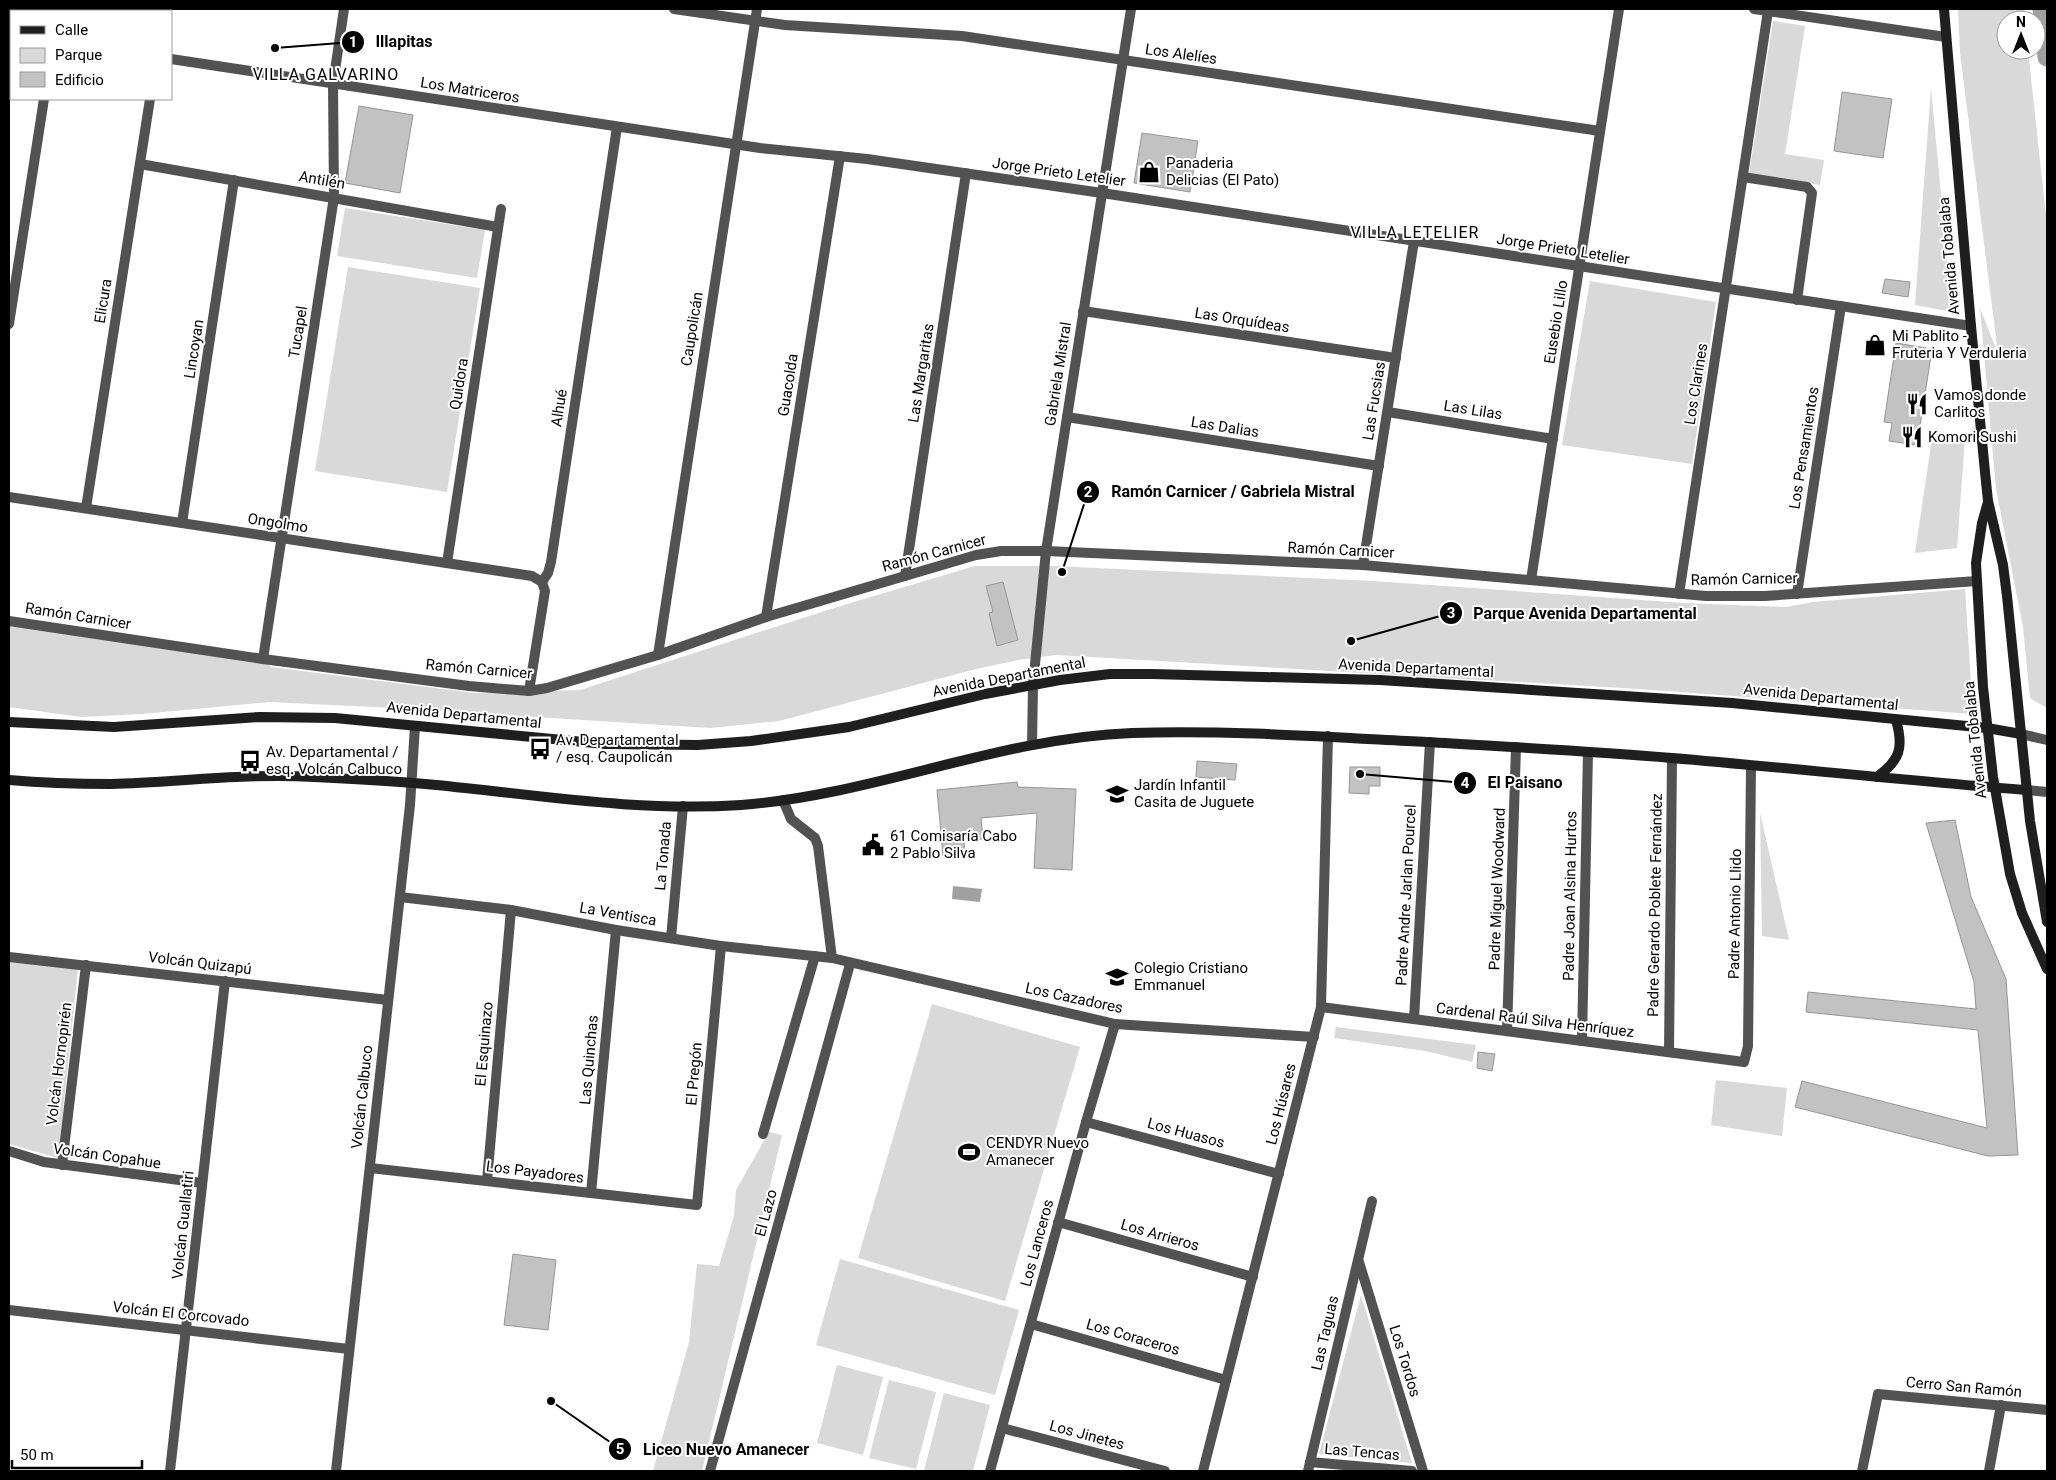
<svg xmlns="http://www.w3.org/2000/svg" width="2056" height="1480" viewBox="0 0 2056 1480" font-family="Roboto,sans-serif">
  <rect width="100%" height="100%" fill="#fff"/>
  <g fill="#d9d9d9">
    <polygon points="1958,9 2024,9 2025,20 2006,20 2006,50 2028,50 2047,225 2047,708 2030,698 2023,627 1996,489 1980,308 1998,354 1960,53"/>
    <polygon points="1773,21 1805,26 1785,154 1824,160 1820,185 1749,174"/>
    <polygon points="1931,88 1952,312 1915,305"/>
    <polygon points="345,208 485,230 477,278 337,256"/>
    <polygon points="348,267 480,288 447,492 315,471"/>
    <polygon points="1590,281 1716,302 1692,464 1562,445"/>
    <polygon points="1932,438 1965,438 1957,548 1915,553"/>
    <polygon points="975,566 1054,566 1373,581 1684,603 1786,607 1813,602 1965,589 1973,714 1639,689 1056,655 1018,660 976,669 779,721 710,728 394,708 269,702 142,714 81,717 9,707 9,626 263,659 271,667 474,693 580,690 834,608"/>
    <polygon points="1760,813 1789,940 1762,936"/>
    <polygon points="9,960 78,969 58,1158 9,1144"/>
    <polygon points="932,1004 1080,1047 1005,1301 858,1258"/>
    <polygon points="1336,1027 1476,1045 1472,1062 1425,1051 1334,1038"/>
    <polygon points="1716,1080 1787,1088 1782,1136 1711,1125"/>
    <polygon points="769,1132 782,1135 702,1471 653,1471 689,1342 697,1264 719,1266 734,1216 736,1190"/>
    <polygon points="840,1259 1019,1310 995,1395 816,1345"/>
    <polygon points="1361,1295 1412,1463 1319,1454"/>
    <polygon points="837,1365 883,1377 863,1455 817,1443"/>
    <polygon points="889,1380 936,1392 916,1469 869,1458"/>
    <polygon points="944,1393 990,1405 973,1471 924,1471"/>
  </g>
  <polygon fill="#a0a0a0" points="953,886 982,889 980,902 952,899"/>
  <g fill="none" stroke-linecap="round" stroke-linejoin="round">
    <polyline stroke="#a0a0a0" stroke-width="19" points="2042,9 2047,57"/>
  </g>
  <g fill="#c2c2c2" stroke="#969696">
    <polygon points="1842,92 1892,99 1883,158 1834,151"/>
    <polygon points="359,106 413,115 400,193 345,183"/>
    <polygon points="1142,133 1198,141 1190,192 1134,183"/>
    <polygon points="1885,279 1910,282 1908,297 1882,293"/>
    <polygon points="1896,343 1926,348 1931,356 1917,445 1889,441 1892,423 1884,422"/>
    <polygon points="1003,582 1018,640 997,646 989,613 993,612 986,586"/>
    <polygon points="1197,761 1237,764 1235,780 1196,777"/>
    <polygon points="1350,767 1380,767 1380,786 1369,786 1369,794 1349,793"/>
    <polygon points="1017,782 1018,787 1076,789 1072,870 1034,868 1037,813 981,818 983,839 964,841 965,854 943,856 937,790"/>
    <polygon points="1955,820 1971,897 2006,979 2018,1155 1988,1156 1795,1107 1802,1081 1987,1128 1978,1030 1806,1012 1808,992 1976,1009 1974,982 1926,823"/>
    <polygon points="1478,1052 1495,1054 1492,1071 1477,1068"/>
    <polygon points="513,1254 556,1260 548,1330 504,1325"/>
  </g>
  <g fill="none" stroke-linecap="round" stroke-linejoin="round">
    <g stroke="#525252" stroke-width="10">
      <polyline points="674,9 785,25 962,36 1600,131"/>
      <polyline points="1754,9 1946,37"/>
      <polyline points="57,11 58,9"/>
      <polyline points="9,25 11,26"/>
      <polyline points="171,59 760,148 867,159 1102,193 1971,326"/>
      <polyline points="140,164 498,227"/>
      <polyline points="1743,177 1807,187 1812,193 1797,300"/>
      <polyline points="1083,311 1396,358"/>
      <polyline points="9,324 44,99"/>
      <polyline points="1388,412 1553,439"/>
      <polyline points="1067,417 1379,466"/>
      <polyline points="9,497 532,576 542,582"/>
      <polyline points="86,508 150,99"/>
      <polyline points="182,523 234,180"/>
      <polyline points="447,563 501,209"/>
      <polyline points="1363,565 1414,241"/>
      <polyline points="905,576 966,173"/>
      <polyline points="1531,580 1619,9"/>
      <polyline points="542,582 548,573 551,562 617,127"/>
      <polyline points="1679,594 1768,11"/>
      <polyline points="1797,594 1841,306"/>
      <polyline points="766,617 840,156"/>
      <polyline points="9,621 263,659 469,686 529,691 547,688 658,655 766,617 976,555 1001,551 1046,551 1363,565 1706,596 1765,596 1977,581"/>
      <polyline points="658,655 757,9"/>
      <polyline points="263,659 334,197 333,84 344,9"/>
      <polyline points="529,691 545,591 542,582"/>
      <polyline points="1032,745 1033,685 1046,551 1131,9"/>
      <polyline points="783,800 791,819 815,838 818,846 832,958"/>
      <polyline points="400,897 511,910 616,930 721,946 832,958 1115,1024 1314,1037"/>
      <polyline points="671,938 683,806"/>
      <polyline points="9,957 388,1000"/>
      <polyline points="1321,1007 1744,1062 1748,1046 1751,767"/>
      <polyline points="1414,1019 1430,742"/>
      <polyline points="1507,1031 1516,747"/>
      <polyline points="1582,1041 1588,752"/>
      <polyline points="1669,1052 1672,758"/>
      <polyline points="1086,1122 1279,1174"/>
      <polyline points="763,1134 815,956"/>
      <polyline points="9,1151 44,1162 202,1183"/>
      <polyline points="62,1165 86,965"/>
      <polyline points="370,1168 697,1205 721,946"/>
      <polyline points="487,1181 511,910"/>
      <polyline points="591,1193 616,930"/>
      <polyline points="1058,1222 1253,1277"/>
      <polyline points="1359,1262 1423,1471"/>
      <polyline points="9,1310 349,1349"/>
      <polyline points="1031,1324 1226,1380"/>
      <polyline points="1002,1428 1165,1471"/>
      <polyline points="1310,1462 1412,1471"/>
      <polyline points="170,1471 225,981"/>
      <polyline points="710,1471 850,964"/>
      <polyline points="990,1471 1086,1122 1115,1024"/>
      <polyline points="1203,1471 1321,1007 1328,736"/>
      <polyline points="1308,1471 1372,1201"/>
      <polyline points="1862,1471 1878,1394 2047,1410"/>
      <polyline points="1989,1471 2001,1405"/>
    </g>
    <g stroke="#525252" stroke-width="10">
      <polyline points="2021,734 2047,740"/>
      <polyline points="2027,790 2047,792"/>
      <polyline points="336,1471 410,805 415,726"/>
    </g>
    <g stroke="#1f1f1f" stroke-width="10">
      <polyline points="1944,9 1971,326 1985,472 1988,501 2003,565 2007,596 2030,821 2047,922"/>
      <polyline points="1988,502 1982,523 1976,563 1983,687 1993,777 2010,874 2022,913 2047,969"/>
      <polyline points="9,722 114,727 259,717 335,718 605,744 698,745 751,741 849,727 985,694 1060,680 1110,674 1152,674 1380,680 1732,703 1987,728 2021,734"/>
      <path d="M1877 777C1900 760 1904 748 1896 720"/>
      <path d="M9 780C43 783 77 784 111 784 179 782 246 773 314 777 355 779 396 781 436 785 538 795 639 812 741 805 874 795 998 738 1132 733 1230 730 1329 737 1427 742 1509 747 1591 751 1672 758 1790 768 1909 781 2027 790"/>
    </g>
  </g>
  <defs>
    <g id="shop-bare" transform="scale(1.725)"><path d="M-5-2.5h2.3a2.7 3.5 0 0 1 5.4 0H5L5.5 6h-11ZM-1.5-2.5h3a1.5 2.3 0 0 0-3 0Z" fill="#000" stroke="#fff" stroke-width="2.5" paint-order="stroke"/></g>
    <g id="restaurant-bare" transform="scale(1.725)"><path d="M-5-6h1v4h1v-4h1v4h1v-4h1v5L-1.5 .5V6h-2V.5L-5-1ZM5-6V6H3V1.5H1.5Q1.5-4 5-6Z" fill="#000" stroke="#fff" stroke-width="2.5" paint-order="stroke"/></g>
    <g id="bus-bare" transform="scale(1.725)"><path d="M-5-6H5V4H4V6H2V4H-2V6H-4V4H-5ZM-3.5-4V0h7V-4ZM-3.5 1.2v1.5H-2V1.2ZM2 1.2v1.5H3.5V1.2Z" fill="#000" stroke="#fff" stroke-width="2.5" paint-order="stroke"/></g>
    <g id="school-bare" transform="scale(1.725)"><path d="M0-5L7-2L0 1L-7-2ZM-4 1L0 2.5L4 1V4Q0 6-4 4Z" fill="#000" stroke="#fff" stroke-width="2.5" paint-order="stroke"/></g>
    <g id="civic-bare" transform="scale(1.725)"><path d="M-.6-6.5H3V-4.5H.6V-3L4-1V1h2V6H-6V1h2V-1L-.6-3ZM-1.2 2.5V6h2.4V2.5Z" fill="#000" stroke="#fff" stroke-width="2.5" paint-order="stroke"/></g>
    <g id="stadium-bare" transform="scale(1.725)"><path d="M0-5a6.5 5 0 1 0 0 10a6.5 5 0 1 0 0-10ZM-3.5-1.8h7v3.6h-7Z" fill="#000" stroke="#fff" stroke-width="2.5" paint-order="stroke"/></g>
  </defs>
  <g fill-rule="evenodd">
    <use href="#shop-bare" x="1149" y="172"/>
    <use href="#shop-bare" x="1875" y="345"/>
    <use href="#restaurant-bare" x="1917" y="404"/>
    <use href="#restaurant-bare" x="1912" y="437"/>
    <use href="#bus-bare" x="540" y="749"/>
    <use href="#bus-bare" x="250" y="761"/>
    <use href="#school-bare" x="1117" y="794"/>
    <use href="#civic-bare" x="873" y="845"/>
    <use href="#school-bare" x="1117" y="977"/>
    <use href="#stadium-bare" x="969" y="1152"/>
  </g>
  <g text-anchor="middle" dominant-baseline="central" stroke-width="4" stroke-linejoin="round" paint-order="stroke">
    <g font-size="15" fill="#000" stroke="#fff">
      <text transform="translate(1181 54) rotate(8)">Los Alelíes</text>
      <text transform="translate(470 90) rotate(9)">Los Matriceros</text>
      <text transform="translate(1059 172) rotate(8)">Jorge Prieto Letelier</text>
      <text transform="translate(322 180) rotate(10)">Antilén</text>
      <text transform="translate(1563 249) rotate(9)">Jorge Prieto Letelier</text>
      <text transform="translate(1949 256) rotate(-95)">Avenida Tobalaba</text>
      <text transform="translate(103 301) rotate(-81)">Elicura</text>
      <text transform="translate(1242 320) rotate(9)">Las Orquídeas</text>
      <text transform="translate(1556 322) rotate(-81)">Eusebio Lillo</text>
      <text transform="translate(692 329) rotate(-81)">Caupolicán</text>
      <text transform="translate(298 332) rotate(-81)">Tucapel</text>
      <text transform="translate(194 349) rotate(-81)">Lincoyan</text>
      <text transform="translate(921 373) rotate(-81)">Las Margaritas</text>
      <text transform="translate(1058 374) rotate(-81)">Gabriela Mistral</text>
      <text transform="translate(459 384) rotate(-81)">Quidora</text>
      <text transform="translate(1696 384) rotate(-81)">Los Clarines</text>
      <text transform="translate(788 385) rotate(-81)">Guacolda</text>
      <text transform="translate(1374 401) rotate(-81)">Las Fucsias</text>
      <text transform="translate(559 408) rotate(-81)">Alhué</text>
      <text transform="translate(1473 410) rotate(9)">Las Lilas</text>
      <text transform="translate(1225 427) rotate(9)">Las Dalias</text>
      <text transform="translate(1804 448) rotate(-81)">Los Pensamientos</text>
      <text transform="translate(278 523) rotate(9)">Ongolmo</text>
      <text transform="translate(1341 550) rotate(3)">Ramón Carnicer</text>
      <text transform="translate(934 553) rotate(-15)">Ramón Carnicer</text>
      <text transform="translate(1744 579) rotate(-1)">Ramón Carnicer</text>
      <text transform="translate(78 616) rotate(9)">Ramón Carnicer</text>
      <text transform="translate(1416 668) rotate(3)">Avenida Departamental</text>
      <text transform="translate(479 669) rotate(5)">Ramón Carnicer</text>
      <text transform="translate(1009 677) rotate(-11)">Avenida Departamental</text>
      <text transform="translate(1821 697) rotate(6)">Avenida Departamental</text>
      <text transform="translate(464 715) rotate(6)">Avenida Departamental</text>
      <text transform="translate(1975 740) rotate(-96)">Avenida Tobalaba</text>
      <text transform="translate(663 856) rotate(-85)">La Tonada</text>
      <text transform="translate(1497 889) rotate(-88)">Padre Miguel Woodward</text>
      <text transform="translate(1406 895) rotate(-87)">Padre Andre Jarlan Pourcel</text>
      <text transform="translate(1570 896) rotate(-89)">Padre Joan Alsina Hurtos</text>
      <text transform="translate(1655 905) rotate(-89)">Padre Gerardo Poblete Fernández</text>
      <text transform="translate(618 914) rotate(10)">La Ventisca</text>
      <text transform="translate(1735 914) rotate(-89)">Padre Antonio Llido</text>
      <text transform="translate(200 963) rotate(7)">Volcán Quizapú</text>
      <text transform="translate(1074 998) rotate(12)">Los Cazadores</text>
      <text transform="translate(1535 1020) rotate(7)">Cardenal Raúl Silva Henríquez</text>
      <text transform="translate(484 1044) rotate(-85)">El Esquinazo</text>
      <text transform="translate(589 1060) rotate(-85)">Las Quinchas</text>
      <text transform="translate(59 1064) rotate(-83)">Volcán Hornopirén</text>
      <text transform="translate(694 1074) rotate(-85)">El Pregón</text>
      <text transform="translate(362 1097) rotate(-84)">Volcán Calbuco</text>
      <text transform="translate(1281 1104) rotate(-76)">Los Húsares</text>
      <text transform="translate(1186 1133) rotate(15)">Los Huasos</text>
      <text transform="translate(107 1156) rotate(8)">Volcán Copahue</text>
      <text transform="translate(535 1172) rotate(7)">Los Payadores</text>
      <text transform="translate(766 1213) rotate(-75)">El Lazo</text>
      <text transform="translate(183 1225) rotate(-84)">Volcán Guallatiri</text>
      <text transform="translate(1160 1235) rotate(16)">Los Arrieros</text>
      <text transform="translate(1037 1243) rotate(-75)">Los Lanceros</text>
      <text transform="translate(181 1314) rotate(6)">Volcán El Corcovado</text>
      <text transform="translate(1325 1333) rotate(-77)">Las Taguas</text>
      <text transform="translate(1133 1337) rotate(16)">Los Coraceros</text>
      <text transform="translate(1405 1361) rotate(73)">Los Tordos</text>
      <text transform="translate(1964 1387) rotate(5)">Cerro San Ramón</text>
      <text transform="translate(1087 1435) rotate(15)">Los Jinetes</text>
      <text transform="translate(1362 1452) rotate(5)">Las Tencas</text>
    </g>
    <g font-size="15" fill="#000" stroke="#fff" text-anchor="start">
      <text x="1166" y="163">Panaderia<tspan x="1166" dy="17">Delicias (El Pato)</tspan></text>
      <text x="1892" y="336">Mi Pablito -<tspan x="1892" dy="17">Fruteria Y Verduleria</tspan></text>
      <text x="1934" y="395">Vamos donde<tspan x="1934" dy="17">Carlitos</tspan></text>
      <text x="1928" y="437">Komori Sushi</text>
      <text x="556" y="740">Av. Departamental<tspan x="556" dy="17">/ esq. Caupolicán</tspan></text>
      <text x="266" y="752">Av. Departamental /<tspan x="266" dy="17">esq. Volcán Calbuco</tspan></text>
      <text x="1134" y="785">Jardín Infantil<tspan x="1134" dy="17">Casita de Juguete</tspan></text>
      <text x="890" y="836">61 Comisaría Cabo<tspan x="890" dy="17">2 Pablo Silva</tspan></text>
      <text x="1134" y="968">Colegio Cristiano<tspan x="1134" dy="17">Emmanuel</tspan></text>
      <text x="986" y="1143">CENDYR Nuevo<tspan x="986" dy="17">Amanecer</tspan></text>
    </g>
    <g font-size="16" letter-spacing="1" fill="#000" stroke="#fff">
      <text x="326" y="74">VILLA GALVARINO</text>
      <text x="1415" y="232">VILLA LETELIER</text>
    </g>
  </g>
  <path fill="none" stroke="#000" stroke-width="2" d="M275 48L353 42M1062 572L1088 492M1351 641L1451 613M1360 774L1465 783M551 1401L620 1449"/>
  <g fill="#000" stroke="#fff" stroke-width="2">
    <circle cx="275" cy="48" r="5"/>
    <circle cx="1062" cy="572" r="5"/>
    <circle cx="1351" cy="641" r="5"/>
    <circle cx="1360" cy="774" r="5"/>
    <circle cx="551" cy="1401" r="5"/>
    <circle cx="353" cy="42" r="12"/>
    <circle cx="1088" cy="492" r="12"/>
    <circle cx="1451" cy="613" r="12"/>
    <circle cx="1465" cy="783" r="12"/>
    <circle cx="620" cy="1449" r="12"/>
  </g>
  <g font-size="15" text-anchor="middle" font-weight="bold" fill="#fff">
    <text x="353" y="47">1</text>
    <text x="1088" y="497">2</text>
    <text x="1451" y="618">3</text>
    <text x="1465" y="788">4</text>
    <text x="620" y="1454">5</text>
  </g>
  <g font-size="16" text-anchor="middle" font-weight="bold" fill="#000" stroke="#fff" stroke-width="4" stroke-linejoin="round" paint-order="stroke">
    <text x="404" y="47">Illapitas</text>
    <text x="1233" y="497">Ramón Carnicer / Gabriela Mistral</text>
    <text x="1585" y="619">Parque Avenida Departamental</text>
    <text x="1525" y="788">El Paisano</text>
    <text x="726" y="1455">Liceo Nuevo Amanecer</text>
  </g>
  <rect width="2056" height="1480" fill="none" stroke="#000000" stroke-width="20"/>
  <rect x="10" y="10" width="162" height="90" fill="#ffffff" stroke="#999999"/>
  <rect x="20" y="26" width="25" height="8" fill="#1f1f1f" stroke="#999999"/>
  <text x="55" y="35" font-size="15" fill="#000000">Calle</text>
  <rect x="20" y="48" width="25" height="15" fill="#d9d9d9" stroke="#999999"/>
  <text x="55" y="60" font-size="15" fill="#000000">Parque</text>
  <rect x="20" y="72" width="25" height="15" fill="#c2c2c2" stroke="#999999"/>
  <text x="55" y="85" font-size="15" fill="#000000">Edificio</text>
  <g transform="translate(2021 35)"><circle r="24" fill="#ffffff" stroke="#999999"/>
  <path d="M0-4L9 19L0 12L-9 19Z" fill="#000000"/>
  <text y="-8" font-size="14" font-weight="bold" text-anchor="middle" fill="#000000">N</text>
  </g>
  <path d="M12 1460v8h130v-8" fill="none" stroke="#000000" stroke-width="2.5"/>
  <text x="20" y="1460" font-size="15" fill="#000000" stroke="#ffffff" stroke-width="4" paint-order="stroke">50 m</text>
</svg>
